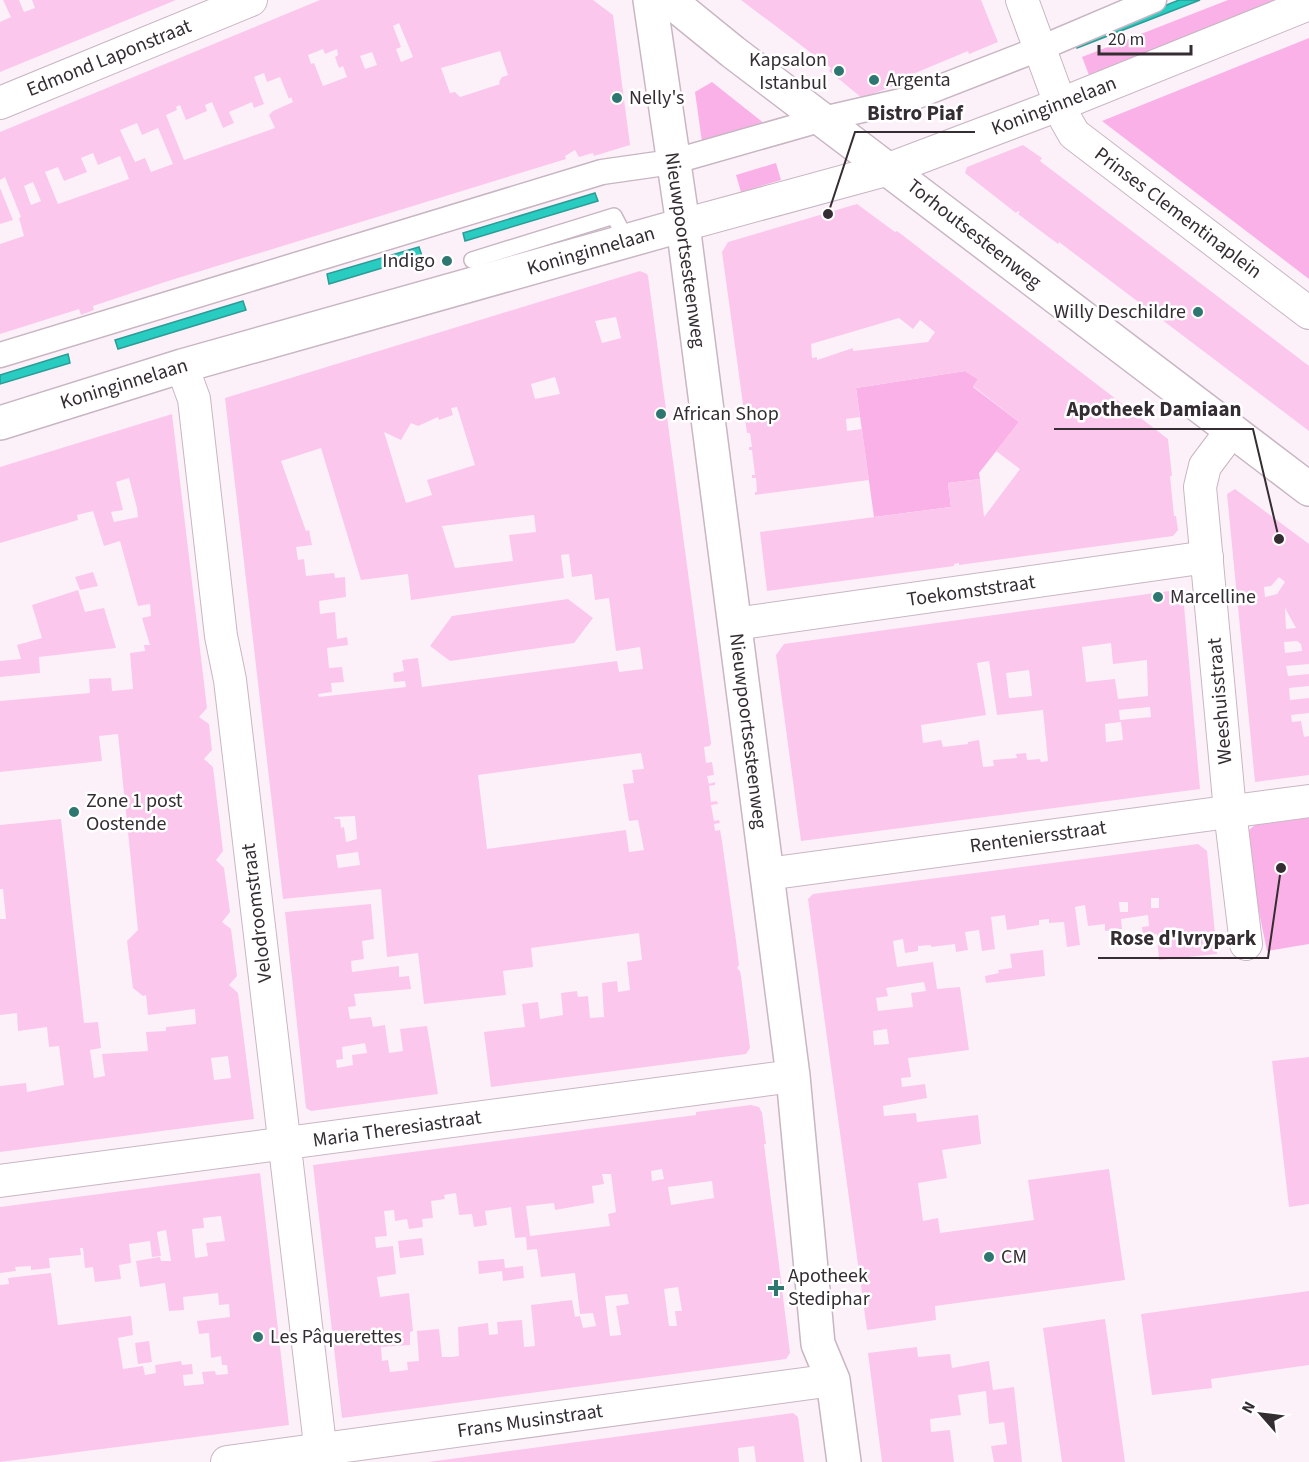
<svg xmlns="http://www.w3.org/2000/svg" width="1309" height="1462" viewBox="0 0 1309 1462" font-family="'Source Sans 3',sans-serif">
  <rect width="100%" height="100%" fill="#fdf1f9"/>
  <g fill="#fab1e7">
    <polygon points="1228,0 1280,0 1089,75 1082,57"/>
    <polygon points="1309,38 1309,279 1102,121"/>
    <polygon points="712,82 765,124 702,142 695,92"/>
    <polygon points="776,163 781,180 741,192 736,175"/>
    <polygon points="965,371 978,379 973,387 1019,422 979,473 980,479 948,483 951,507 874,517 856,388"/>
    <polygon points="1309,818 1309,944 1267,951 1257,902 1249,830 1255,825"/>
  </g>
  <g fill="#28ccc1" stroke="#2c9c96" stroke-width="1.5">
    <polygon points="1179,0 1200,0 1077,48 1074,42"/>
    <polygon points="595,193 598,201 465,241 463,233"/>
    <polygon points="419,247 422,256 329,284 327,274"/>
    <polygon points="243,301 246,310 118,349 115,340"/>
    <polygon points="68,354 70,363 0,384 0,375"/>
  </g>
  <g fill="#fbc7ed" fill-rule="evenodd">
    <polygon points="3,0 19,0 24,12 35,8 32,0 176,0 0,72 0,22 11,17"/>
    <path d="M320 0H593L613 15 630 145 594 156 593 153 579 157 575 150 565 156 566 159 165 282 93 306 94 310 81 315 79 309 76 310 0 334V244L24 236 19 218 21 217 5 177 0 180V132ZM399 23 413 57 401 62 396 49 401 47 393 26ZM323 49 325 54 337 49 338 55 335 57 339 68 343 66 347 77 323 86 314 63 311 64 308 55ZM500 51 508 75 502 77 499 82 500 84 460 97 455 92 450 93 441 68ZM372 52 377 65 365 69 360 56ZM264 73 267 82 280 77 289 99 291 97 293 102 273 111 269 115 275 128 184 160 166 115 177 110 176 107 180 105 186 120 207 111 205 105 212 102 223 128 234 123 229 112 252 102 254 108 264 104 254 77ZM137 123 142 135 158 128 173 164 151 172 145 158 135 162 120 130ZM93 153 98 165 120 156 129 179 58 204 45 172 58 167 64 181 87 172 81 158ZM33 182 41 201 31 205 24 186Z"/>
    <polygon points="741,0 981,0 998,42 969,54 968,51 908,76 909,80 862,98 829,71 831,68"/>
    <polygon points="1023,145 1042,158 1040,161 1309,366 1309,431 1059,242 1058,244 1018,214 1020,212 1018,211 1016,213 965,173 967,167"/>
    <polygon points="0,188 13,220 0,224"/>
    <path d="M857 204 895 232 897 231 1168 439 1172 476H1170L1174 516H1176L1178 530 1173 536 959 565V563L954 564V566L767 591 760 532 951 507 948 483 980 479 984 517 1020 469 996 451 1019 422 973 386 978 379 965 371 856 388 860 417 846 419 847 431 862 429 869 480 755 495V492H757L756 478H752V475H755L752 450H749V447H752L750 433H747L722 252 728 242ZM899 318 913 329 920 320 935 332 928 342 853 351V348L817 360V357L812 358 811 344Z"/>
    <path d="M640 271 647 274 648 276 711 743 710 746 704 747 706 763 712 762 714 775 707 776 709 784 715 782V785L709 786 711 802 717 801 718 804 711 805 714 821 719 820 720 823 714 824 715 831 720 830 722 841 737 948 739 965 737 968 740 971 741 976 750 1048 746 1054 491 1087 484 1032 525 1027 522 1004 538 1002 540 1019 563 1015 561 993 577 991 578 997 588 996 590 1018 604 1017 602 983 617 981 618 992 630 990 627 962 642 960 639 933 531 948 533 967 503 971 506 995 424 1004 418 953 387 957 381 889 283 899 225 398ZM616 317 621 338 602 343 595 321ZM555 377 560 394 535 399 531 384ZM457 407 475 465 427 480 432 495 406 503 384 432 401 440 411 423 418 426 438 417 439 420 453 415 451 408ZM321 448 361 580 408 574 411 600 564 578 561 555 569 554 572 577 592 574 595 600 609 598 616 651 640 647 643 669 619 672 617 661 422 687 418 658 402 660 404 671 393 673 394 682 405 681 406 687 319 697 318 694 332 692 331 683 344 682 342 667 329 668 327 648 348 645 347 637 337 639 335 612 320 614 319 601 346 597 345 577 335 578 334 573 306 576 304 559 298 560 296 547 312 545 309 530 306 531 281 461ZM534 515 536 532 509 535 513 561 455 568 442 526ZM641 753 644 769 632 770 634 783 623 784 629 821 638 820 644 850 629 852 626 830 487 849 478 775ZM355 816 357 839 346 842 344 827 341 828 340 819H335L334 817ZM358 852 360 865 338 868 336 855Z"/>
    <path d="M172 414 207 708 199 717 209 724 212 750 204 759 213 767 223 851 216 860 224 868 230 912 222 922 231 929 237 976 229 985 238 993 254 1119 0 1152V1086L26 1083 27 1092 64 1085 59 1046 49 1047 47 1027 18 1031 17 1013 0 1015V919H6L3 889H0V825L61 819 84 1023 98 1022 101 1048 90 1050 94 1078 105 1076 102 1054 148 1051 146 1032 166 1031V1027L196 1024 195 1009 148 1015 146 995 143 996 133 988 127 941 138 930 118 734 99 736 102 761 0 772V701L90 693 89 679 111 678 112 691 133 689 130 653 145 651 144 645H150L142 618 151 616 150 604 138 606 120 541 104 546 93 511 77 515 78 520 0 543V467ZM129 478 137 508 138 517 114 522 111 512 123 510 116 482ZM228 1056 231 1078 214 1080 211 1058Z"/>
    <path d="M1235 489 1309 544V664L1286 666 1288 676 1309 674V686L1289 688 1290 700 1309 698V713L1291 715 1292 722 1301 721 1304 737 1309 736V775L1255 782 1227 494ZM1279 577 1285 582 1277 594 1265 597 1264 587 1271 586ZM1285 608 1296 628 1286 629ZM1297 641 1301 644 1302 651 1285 653 1284 642Z"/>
    <polygon points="93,572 98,586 80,590 75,577"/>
    <polygon points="78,590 85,612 104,608 116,648 39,657 40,673 0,677 0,661 21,659 17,645 42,638 32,605"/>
    <path d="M1177 590 1183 594 1200 789 801 841 776 655 784 644ZM1111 643 1113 664 1147 660 1148 696 1118 699 1115 679 1086 682 1082 647ZM989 661 997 715 1043 710 1048 761 1041 762 1040 759 1027 760 1026 753 1016 754 1017 758 993 760 994 766 983 767 979 740 968 742V744L943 747 941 740 923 743 921 725 986 715 977 663ZM1029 670 1032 696 1009 698 1006 673ZM1150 707 1151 717 1120 720 1119 710ZM1121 722 1123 740 1106 742 1105 724Z"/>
    <polygon points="568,599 593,618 574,643 450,661 430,646 452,616"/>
    <path d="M1198 844 1207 851 1217 954 1159 960 1157 934 1143 936 1142 927 1149 926 1148 915 1121 919 1122 929 1105 931V924L1088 926 1085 905 1075 907 1080 945 1067 947 1064 922 1049 923V919L1039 920V925L1007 930 1005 915 991 917 995 949 982 951 979 930 965 932 968 950 956 952 955 944 931 947V945L918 946V951L905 953 903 939 893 941 897 967 933 962 937 989 960 987 969 1050 908 1058 911 1077 901 1078 902 1087 925 1084 927 1098 883 1106 884 1116 916 1113 917 1122 978 1115 981 1144 942 1150 947 1178 918 1183 923 1221 938 1218 940 1233 1034 1220 1028 1180 1109 1169 1125 1280 935 1306 936 1320 867 1330 808 899 813 894ZM1151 898H1159V908H1151ZM1119 902H1128V912H1120ZM924 982 926 991 911 993 913 1007 878 1011 876 998 888 996 886 988ZM887 1029 889 1044 874 1045 873 1031Z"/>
    <path d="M371 904 374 939 362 941 364 959 351 961 352 972 399 966V977L409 976 411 989 354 994 356 1006 348 1007 350 1019 371 1017 373 1027 385 1025 389 1053 403 1051 400 1029 427 1026 438 1094 311 1111 306 1108 285 912ZM365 1043 367 1053 352 1055 353 1065 337 1068 336 1060 343 1059 342 1047Z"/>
    <polygon points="1043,950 1045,976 986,983 985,976 999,973 998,970 1012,968 1010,954"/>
    <polygon points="1309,1057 1309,1204 1289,1207 1272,1061"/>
    <path d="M751 1105 759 1107 762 1113 766 1144H764L790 1353 786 1359 342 1418 313 1165 696 1115V1112ZM662 1169 664 1179 652 1181 651 1171ZM602 1174H611L616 1212 608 1214 610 1226 530 1236 526 1206 554 1203 555 1210 594 1203 592 1186 604 1184ZM712 1181 714 1198 671 1205 668 1187ZM456 1193 459 1215 472 1214 474 1227 487 1225 485 1211 511 1207 515 1238 526 1237 527 1250 537 1249 541 1277 575 1273 580 1314 593 1313 596 1326 583 1328 580 1316 575 1317 572 1300 531 1305 535 1346 524 1347 522 1320 497 1322 498 1334 489 1335 488 1323 458 1327 459 1356 452 1357H442L439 1329 417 1331 419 1361 407 1362 408 1370 390 1372 388 1360 382 1361 381 1347 410 1345V1332L413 1331 409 1293 380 1297 377 1277 396 1274 393 1246 376 1248 375 1237 387 1236 384 1211 394 1210 395 1221 407 1219 409 1229 423 1227 422 1219 433 1218 431 1201 445 1199 444 1195ZM678 1287 682 1311H675L677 1326H669L664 1289ZM627 1294 629 1304 616 1306 621 1335 610 1336 605 1296Z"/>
    <path d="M260 1173 289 1425 0 1462V1285L9 1284 8 1278 51 1273 58 1325 131 1316 133 1335 118 1338 123 1369 143 1366 145 1375 156 1373 155 1365 181 1361 182 1365 192 1364 193 1374 183 1375 184 1386 204 1384 202 1372 215 1371 216 1375 228 1374 227 1365H222L221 1356 211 1358 209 1333 199 1334 197 1321 230 1317 229 1304 219 1305 218 1293 183 1297 184 1310 169 1311 165 1283 140 1287 136 1261 160 1257 161 1261H171L166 1230 157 1232 161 1256 152 1257 150 1241 129 1244 131 1263 119 1265 121 1279 95 1282 93 1267 85 1268 83 1248H80L81 1255 49 1258 50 1268 31 1270V1266L15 1267 16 1271 0 1273V1207ZM221 1216 225 1241 206 1243 208 1256 195 1258 192 1229 204 1228 203 1218Z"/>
    <polygon points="422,1238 424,1255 400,1258 398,1241"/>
    <polygon points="504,1259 505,1268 523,1266 524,1278 503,1281 502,1271 479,1274 478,1261"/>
    <polygon points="1309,1291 1309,1365 1211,1379 1212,1388 1152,1395 1141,1314"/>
    <polygon points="1105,1319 1125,1462 1062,1462 1043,1328"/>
    <polygon points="149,1341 152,1362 138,1364 135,1343"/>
    <polygon points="917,1347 918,1357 950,1354 952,1368 989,1361 993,1390 1014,1387 1022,1462 994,1462 991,1446 1007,1444 1004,1422 989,1424 986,1391 958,1395 961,1415 930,1419 931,1432 950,1430 954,1462 882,1462 868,1353"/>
    <polygon points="793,1413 798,1417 804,1462 756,1462 754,1446 738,1448 739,1462 428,1462"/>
  </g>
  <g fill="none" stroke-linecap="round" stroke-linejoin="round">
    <g stroke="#c8b6c3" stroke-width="18">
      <polyline id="service" points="472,260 614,216 627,241"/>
    </g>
    <g stroke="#c8b6c3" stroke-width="27">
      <polyline id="pedestrian" points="0,355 602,172 672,162 823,119 910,99 1041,48 1154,0"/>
    </g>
    <g stroke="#c8b6c3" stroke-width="34">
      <g id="minor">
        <polyline points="1022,0 1066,120 1074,134 1309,313"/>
        <polyline points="0,103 251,0"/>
        <polyline points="683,225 889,169 1061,104 1309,4"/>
        <polyline points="182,366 194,399 221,636 230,680 322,1462"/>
        <polyline points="1232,430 1205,466 1200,487 1230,811 1246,944"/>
        <polyline points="735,624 1207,557"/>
        <polyline points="767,874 1309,801"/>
        <polyline points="0,1181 793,1076"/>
        <polyline points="227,1462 833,1380"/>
      </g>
    </g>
    <g stroke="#c8b6c3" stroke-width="36">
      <g id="tertiary">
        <polyline points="650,0 683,225 793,1076 818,1344 833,1380 844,1462"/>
        <polyline points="669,0 733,52 1309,489"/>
        <polyline points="0,423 182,366 683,225"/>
      </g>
    </g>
    <use href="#service" stroke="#fff" stroke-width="15"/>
    <use href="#pedestrian" stroke="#fff" stroke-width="24"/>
    <use href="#minor" stroke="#fff" stroke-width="32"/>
    <use href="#tertiary" stroke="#fff" stroke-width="33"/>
  </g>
  <g fill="#2e7670" stroke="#fff" stroke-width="2">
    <circle cx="839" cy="71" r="6"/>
    <circle cx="874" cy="80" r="6"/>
    <circle cx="617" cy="98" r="6"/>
    <circle cx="447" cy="261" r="6"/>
    <circle cx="1198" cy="312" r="6"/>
    <circle cx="661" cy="414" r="6"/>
    <circle cx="1158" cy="597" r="6"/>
    <circle cx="74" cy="812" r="6"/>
    <circle cx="989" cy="1257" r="6"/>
    <path d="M773 1279h6v6h6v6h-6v6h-6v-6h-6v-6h6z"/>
    <circle cx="258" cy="1337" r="6"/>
  </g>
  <g text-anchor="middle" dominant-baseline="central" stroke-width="5" stroke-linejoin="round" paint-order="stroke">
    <g font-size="20" fill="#342d32" stroke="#fff">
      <text transform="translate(109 58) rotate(-22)">Edmond Laponstraat</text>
      <text transform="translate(1054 106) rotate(-21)">Koninginnelaan</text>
      <text transform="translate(1178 213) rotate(37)">Prinses Clementinaplein</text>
      <text transform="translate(974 234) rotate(38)">Torhoutsesteenweg</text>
      <text transform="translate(685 250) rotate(82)">Nieuwpoortsesteenweg</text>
      <text transform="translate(591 251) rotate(-16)">Koninginnelaan</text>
      <text transform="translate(124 384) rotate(-17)">Koninginnelaan</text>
      <text transform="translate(971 591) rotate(-8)">Toekomststraat</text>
      <text transform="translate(1220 701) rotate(-95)">Weeshuisstraat</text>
      <text transform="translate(748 731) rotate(83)">Nieuwpoortsesteenweg</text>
      <text transform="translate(1038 837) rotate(-8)">Renteniersstraat</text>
      <text transform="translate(257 913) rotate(-97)">Velodroomstraat</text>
      <text transform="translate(397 1129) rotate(-8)">Maria Theresiastraat</text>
      <text transform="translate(530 1421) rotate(-8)">Frans Musinstraat</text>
    </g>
    <g font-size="20" fill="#342d32" stroke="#fff" text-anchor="start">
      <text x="827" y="60" text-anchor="end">Kapsalon<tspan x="827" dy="23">Istanbul</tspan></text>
      <text x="886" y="80">Argenta</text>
      <text x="629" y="98">Nelly's</text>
      <text x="435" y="261" text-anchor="end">Indigo</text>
      <text x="1186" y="312" text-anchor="end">Willy Deschildre</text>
      <text x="673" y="414">African Shop</text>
      <text x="1170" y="597">Marcelline</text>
      <text x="86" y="801">Zone 1 post<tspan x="86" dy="23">Oostende</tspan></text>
      <text x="1001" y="1257">CM</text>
      <text x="788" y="1276">Apotheek<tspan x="788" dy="23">Stediphar</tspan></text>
      <text x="270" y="1337">Les Pâquerettes</text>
    </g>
  </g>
  <path fill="none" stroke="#342d32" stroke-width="2" d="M828 214L855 132H975M1279 539L1253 429H1054M1281 868L1268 958H1098"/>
  <g fill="#342d32" stroke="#fff" stroke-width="2">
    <circle cx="828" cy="214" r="6"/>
    <circle cx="1279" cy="539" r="6"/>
    <circle cx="1281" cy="868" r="6"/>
  </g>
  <g font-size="21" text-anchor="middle" font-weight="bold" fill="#342d32" stroke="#fff" stroke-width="5" stroke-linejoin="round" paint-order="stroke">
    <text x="915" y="120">Bistro Piaf</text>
    <text x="1154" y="416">Apotheek Damiaan</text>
    <text x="1183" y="945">Rose d'Ivrypark</text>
  </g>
  <g transform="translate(1261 1414) rotate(298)" stroke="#ffffff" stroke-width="4.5" paint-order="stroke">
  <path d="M0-4.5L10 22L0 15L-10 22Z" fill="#342d32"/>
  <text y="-9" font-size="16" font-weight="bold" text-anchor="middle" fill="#342d32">N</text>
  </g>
  <path d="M1099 45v9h92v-9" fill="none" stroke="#342d32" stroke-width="3"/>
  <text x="1108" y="45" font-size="18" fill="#342d32" stroke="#ffffff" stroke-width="4.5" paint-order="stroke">20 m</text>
</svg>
